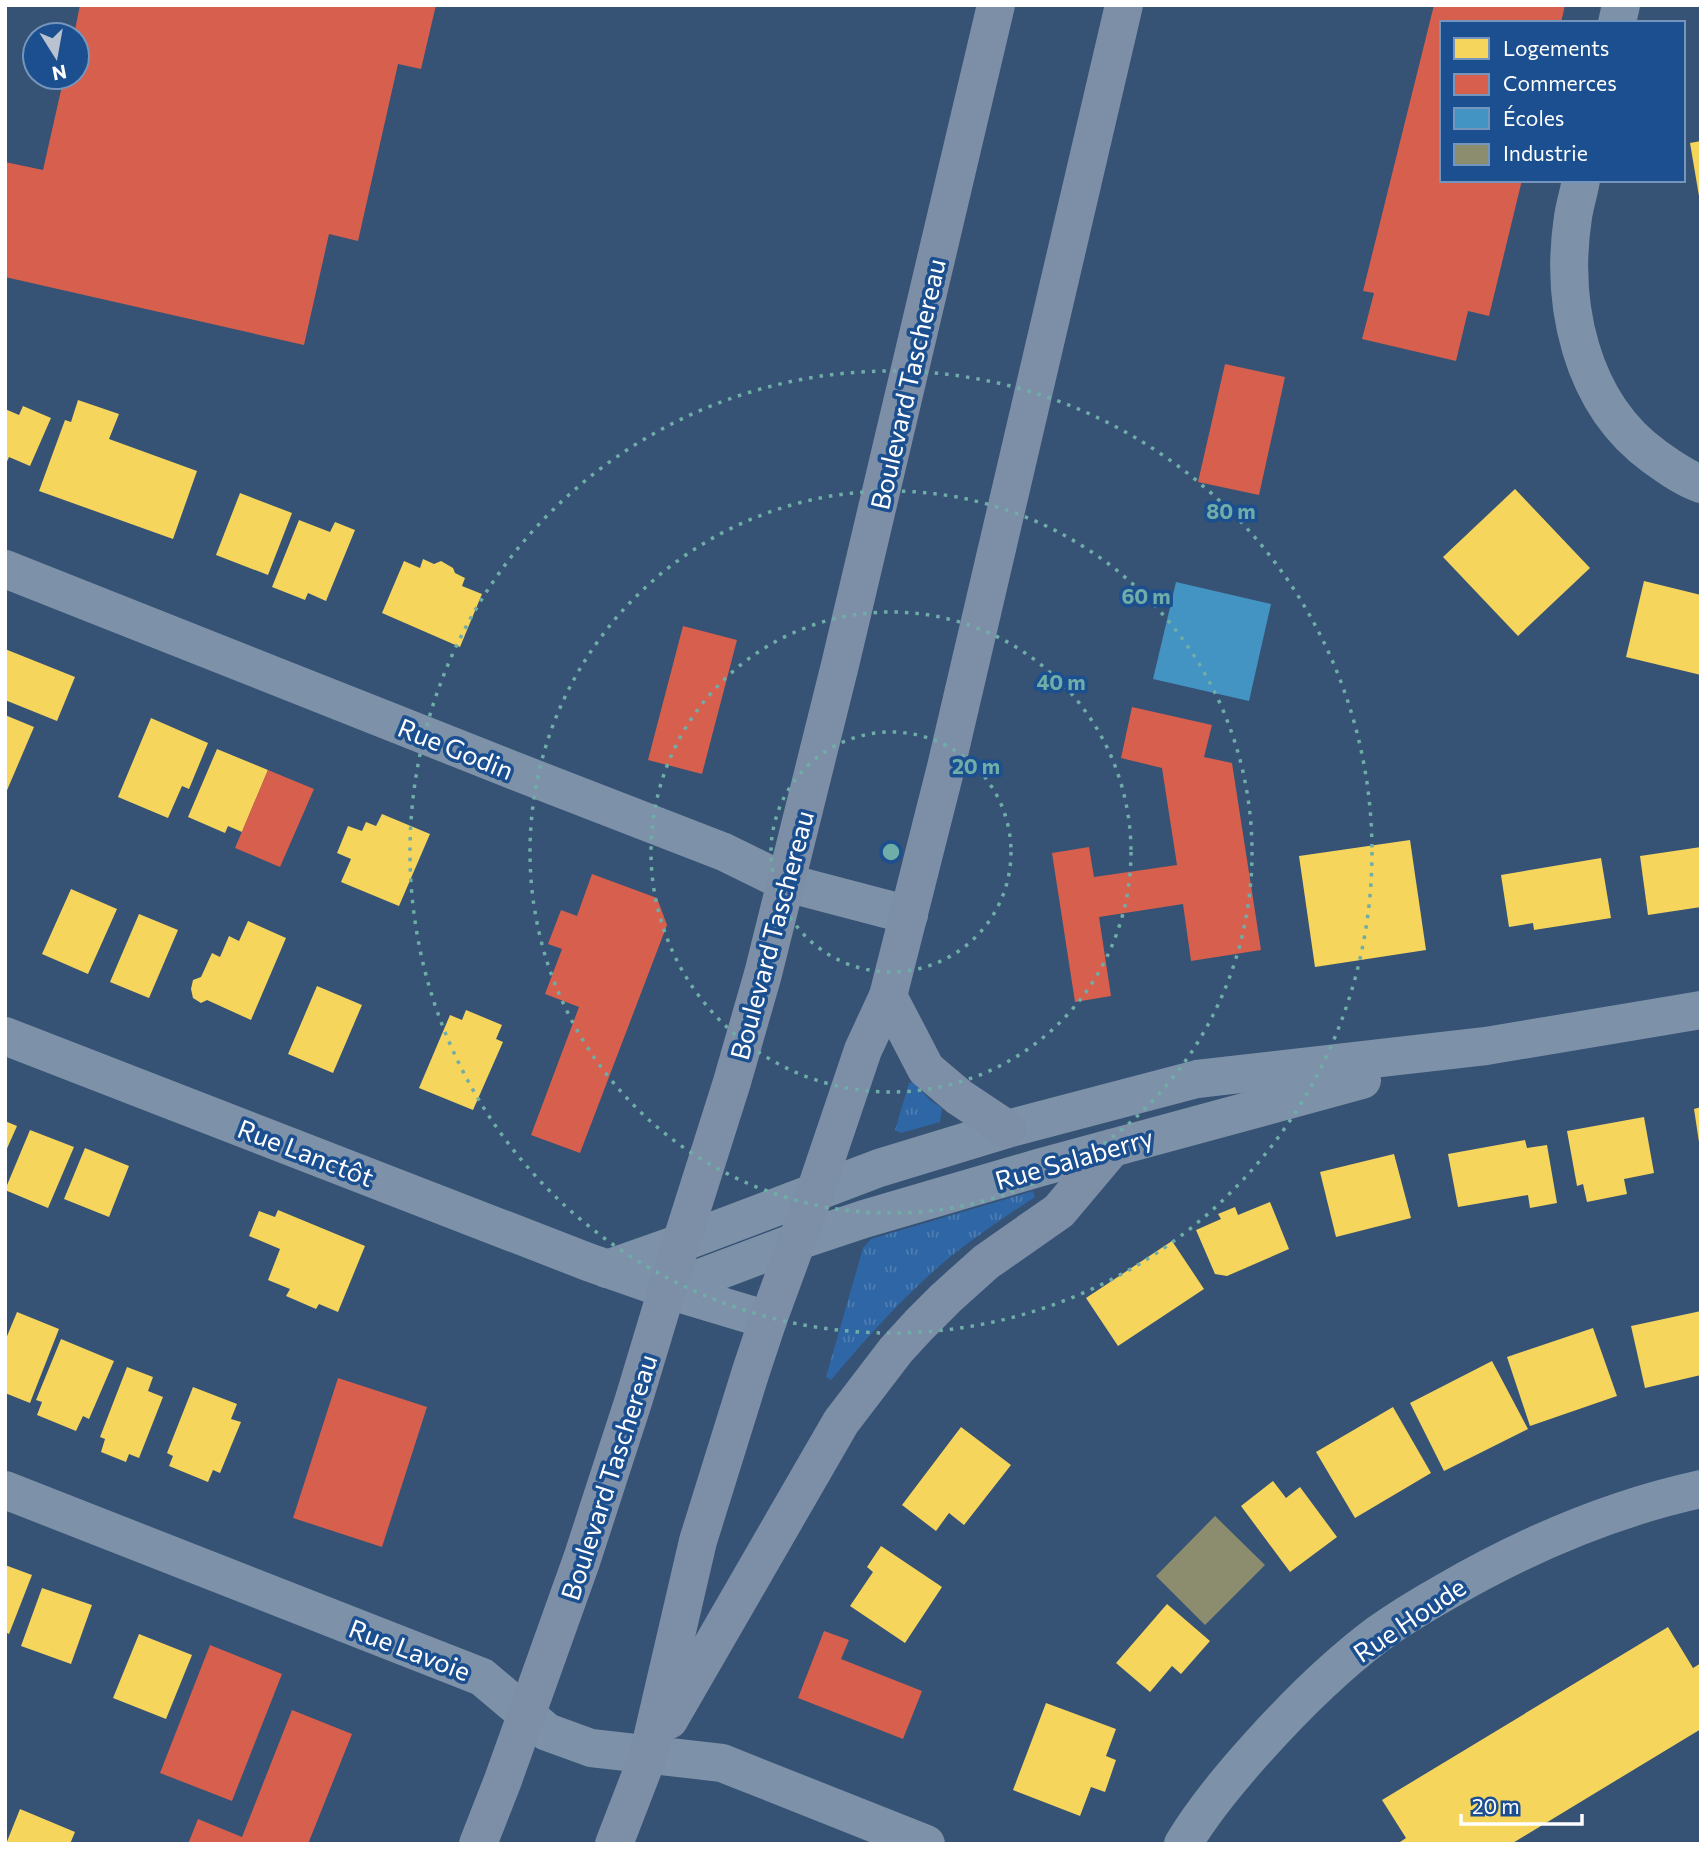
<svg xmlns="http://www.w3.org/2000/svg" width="1706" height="1849" viewBox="0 0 1706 1849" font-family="Commissioner,sans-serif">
  <defs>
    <pattern id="grass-tufts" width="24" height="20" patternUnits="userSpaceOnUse" patternTransform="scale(1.75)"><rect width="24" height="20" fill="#2f66a5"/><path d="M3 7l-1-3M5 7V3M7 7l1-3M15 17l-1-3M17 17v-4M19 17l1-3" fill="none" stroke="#4e7db2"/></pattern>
  </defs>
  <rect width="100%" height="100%" fill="#365274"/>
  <g fill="url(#grass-tufts)">
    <polygon points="913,1082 930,1100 942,1108 940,1122 901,1133 895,1130 909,1083"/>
    <path d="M1033 1191 1035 1197C1008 1215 981 1233 955 1253 909 1290 869 1335 831 1380L826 1377 863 1248 871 1239Z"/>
  </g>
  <g fill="#f6d55c">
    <polygon points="1701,141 1701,196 1699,196 1690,143"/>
    <polygon points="78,400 119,414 109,439 197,471 173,539 39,491 65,420 71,422"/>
    <polygon points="23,406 51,418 30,466 9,457 5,466 5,409 19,415"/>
    <polygon points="1515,489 1590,568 1518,636 1443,557"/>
    <polygon points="240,493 292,513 268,575 216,555"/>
    <polygon points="299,520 330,532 335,522 355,530 326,601 308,593 305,600 272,587"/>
    <polygon points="423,559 434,564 441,561 453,568 455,573 465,578 462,586 482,594 460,647 382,613 404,561 420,568"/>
    <polygon points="1644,581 1701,595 1701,675 1626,657"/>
    <polygon points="5,649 75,677 57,721 5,700"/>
    <polygon points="5,715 34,727 5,795"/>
    <polygon points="151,718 208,743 189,789 182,786 168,818 118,797"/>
    <polygon points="217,749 268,770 242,832 228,826 225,833 188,817"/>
    <polygon points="382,814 430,834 399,906 341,882 351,859 337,853 348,826 362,831 366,822 376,826"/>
    <polygon points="1410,840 1426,950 1315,967 1299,856"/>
    <polygon points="1701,847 1701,907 1648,915 1640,856"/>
    <polygon points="1601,858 1611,918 1534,930 1533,923 1509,927 1501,875"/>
    <polygon points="71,889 117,909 88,974 42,954"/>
    <polygon points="139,914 178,930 149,998 110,982"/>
    <polygon points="248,921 286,938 251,1020 207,1000 201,1003 193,998 191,989 193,980 201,977 212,953 220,957 229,936 239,941"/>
    <polygon points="317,986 362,1005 333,1073 288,1054"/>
    <polygon points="466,1010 502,1025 496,1039 503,1042 473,1110 419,1088 450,1015 462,1020"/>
    <polygon points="1701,1107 1701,1142 1699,1142 1694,1109"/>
    <polygon points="1644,1117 1654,1173 1624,1179 1627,1194 1587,1202 1583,1184 1577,1186 1567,1131"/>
    <polygon points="5,1121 17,1126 5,1153"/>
    <polygon points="30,1130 74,1147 48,1208 5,1190"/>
    <polygon points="1525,1140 1527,1148 1547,1145 1557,1203 1530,1208 1528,1195 1458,1207 1448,1154"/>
    <polygon points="85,1148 129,1166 109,1217 64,1199"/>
    <polygon points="1394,1154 1411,1218 1336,1237 1320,1172"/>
    <polygon points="1270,1202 1289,1249 1227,1276 1215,1274 1196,1230 1221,1219 1218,1214 1235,1207 1238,1215"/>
    <polygon points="278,1210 365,1246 338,1312 319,1304 316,1309 286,1296 290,1289 268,1280 280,1249 249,1236 259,1211 275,1217"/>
    <polygon points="1172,1241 1204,1289 1118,1346 1086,1298"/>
    <polygon points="1701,1311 1701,1375 1645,1388 1631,1326"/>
    <polygon points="17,1312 59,1329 30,1403 5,1393 5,1341"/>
    <polygon points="1593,1328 1617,1396 1530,1426 1507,1357"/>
    <polygon points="61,1339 114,1361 89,1419 83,1416 76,1431 37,1415 42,1402 36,1400"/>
    <polygon points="1492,1361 1528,1429 1444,1471 1410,1403"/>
    <polygon points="127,1367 153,1377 148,1391 163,1397 139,1458 129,1454 126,1462 101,1452 105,1439 100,1437"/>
    <polygon points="193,1387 237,1404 231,1419 241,1422 220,1473 213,1470 208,1482 169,1466 173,1456 167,1453"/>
    <polygon points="1393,1407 1431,1473 1355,1518 1316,1452"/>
    <polygon points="961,1427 1011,1465 964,1525 949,1513 936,1531 902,1505"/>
    <polygon points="1273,1481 1286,1498 1300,1487 1337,1537 1290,1572 1241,1506"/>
    <polygon points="881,1546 942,1587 905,1643 850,1606 873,1572 867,1567"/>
    <polygon points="5,1565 32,1575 9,1634 5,1632"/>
    <polygon points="42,1588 92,1605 71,1664 21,1646"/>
    <polygon points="1167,1604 1210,1641 1181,1674 1172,1666 1150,1692 1116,1663"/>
    <polygon points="1668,1627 1693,1668 1701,1663 1701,1729 1511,1844 1397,1844 1406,1838 1382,1800"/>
    <polygon points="139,1634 192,1655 166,1719 113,1698"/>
    <polygon points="1046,1703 1116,1729 1106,1756 1116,1760 1105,1792 1091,1787 1080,1816 1013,1790"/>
    <polygon points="20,1809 75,1832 70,1844 6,1844"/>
  </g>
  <g fill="#d6604d">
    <polygon points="80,5 436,5 421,69 398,64 358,241 329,234 304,345 5,277 5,162 43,170 64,77 77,77 77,35 74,35"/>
    <polygon points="1434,5 1565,5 1561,23 1442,23 1442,180 1522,180 1489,316 1468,311 1456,361 1362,339 1374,293 1363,291"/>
    <polygon points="1225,364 1285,377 1259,495 1198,482"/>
    <polygon points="683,626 737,640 702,774 648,760"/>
    <polygon points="1132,707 1212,725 1204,757 1232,763 1261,950 1191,961 1183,904 1099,917 1111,996 1075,1002 1052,853 1089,847 1094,877 1177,865 1162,768 1121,758"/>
    <polygon points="268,770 314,789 280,867 235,848"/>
    <polygon points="592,874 657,898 667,925 580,1153 531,1135 579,1007 545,994 562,949 548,944 561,910 577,916"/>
    <polygon points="338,1378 427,1407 382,1547 293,1518"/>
    <polygon points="824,1631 849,1640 841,1659 922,1691 903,1739 798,1698"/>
    <polygon points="210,1645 282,1674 232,1801 160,1773"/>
    <polygon points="292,1710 352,1734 308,1844 188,1844 198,1819 242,1837"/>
  </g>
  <polygon fill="#4393c3" points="1176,582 1271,604 1249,701 1153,679"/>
  <polygon fill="#8c8c6e" points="1215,1516 1265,1565 1205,1625 1156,1576"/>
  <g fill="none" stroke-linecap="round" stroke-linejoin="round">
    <g stroke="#7d92a8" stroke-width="38">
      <polyline points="1617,23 1621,5"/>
      <path d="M1581 180C1579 192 1575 204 1573 217 1560 303 1580 403 1655 457 1669 467 1684 478 1701 484"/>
      <polyline points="5,569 515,771 724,852 787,883 909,915"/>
      <polyline points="5,1036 588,1262 668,1290 768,1320"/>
      <polyline points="607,1269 681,1243 879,1168 1007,1129 1197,1079 1486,1046 1701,1010"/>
      <polyline points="668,1290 798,1241 864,1219 1038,1168 1362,1080"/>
      <polyline points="5,1490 482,1677 547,1732 591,1748 722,1763 926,1844"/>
      <path d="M1183 1844C1204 1809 1230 1778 1258 1747 1294 1707 1334 1667 1378 1634 1399 1619 1422 1605 1445 1592 1526 1545 1609 1509 1701 1489"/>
    </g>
    <g stroke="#7d8ea7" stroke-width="38">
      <polyline points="888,996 926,1069 959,1097 1007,1129"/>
      <polyline points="669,1720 841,1422 896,1350 919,1325 946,1298 986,1262 1059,1211 1112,1148"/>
      <polyline points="478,1844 503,1780 582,1559 634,1399 681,1243 732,1082 763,974 840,665 996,5"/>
      <polyline points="614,1844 648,1756 698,1541 751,1371 768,1320 815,1192 863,1050 888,996 946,767 1124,5"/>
    </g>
  </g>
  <g fill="none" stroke="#6fada8" stroke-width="3.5" stroke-dasharray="3.5 7">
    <circle cx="891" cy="852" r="120"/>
    <circle cx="891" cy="852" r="240"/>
    <circle cx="891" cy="852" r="361"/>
    <circle cx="891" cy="852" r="481"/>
  </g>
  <g text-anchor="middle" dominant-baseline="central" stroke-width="7" stroke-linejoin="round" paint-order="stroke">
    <g font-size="26" fill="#fff" stroke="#1b4f8f">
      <text transform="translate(907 384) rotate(-77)">Boulevard Taschereau</text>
      <text transform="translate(456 748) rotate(22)">Rue Godin</text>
      <text transform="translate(771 935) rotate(-75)">Boulevard Taschereau</text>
      <text transform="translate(306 1152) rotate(21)">Rue Lanctôt</text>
      <text transform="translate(1074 1158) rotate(-16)">Rue Salaberry</text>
      <text transform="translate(608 1477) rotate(-72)">Boulevard Taschereau</text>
      <text transform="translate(1409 1619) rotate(-34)">Rue Houde</text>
      <text transform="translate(410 1649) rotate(21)">Rue Lavoie</text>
    </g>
  </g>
  <circle cx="891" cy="852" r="10" fill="#6fada8" stroke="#1b4f8f" stroke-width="3.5"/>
  <g font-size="21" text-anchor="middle" font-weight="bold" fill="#6fada8" stroke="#1b4f8f" stroke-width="7" stroke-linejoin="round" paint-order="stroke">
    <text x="1231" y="519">80 m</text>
    <text x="1146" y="604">60 m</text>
    <text x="1061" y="690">40 m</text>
    <text x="976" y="774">20 m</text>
  </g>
  <rect width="1706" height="1849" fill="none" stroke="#ffffff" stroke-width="14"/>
  <rect x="1440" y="21" width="245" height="161" fill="#1b4f8f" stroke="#7695bc" stroke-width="2"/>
  <rect x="1454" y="38" width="35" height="21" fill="#f6d55c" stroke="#7695bc" stroke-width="2"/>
  <text x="1503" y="56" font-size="21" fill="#ffffff">Logements</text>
  <rect x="1454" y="74" width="35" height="21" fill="#d6604d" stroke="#7695bc" stroke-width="2"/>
  <text x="1503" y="91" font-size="21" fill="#ffffff">Commerces</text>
  <rect x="1454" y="108" width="35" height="21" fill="#4393c3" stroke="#7695bc" stroke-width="2"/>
  <text x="1503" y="126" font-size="21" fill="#ffffff">Écoles</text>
  <rect x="1454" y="144" width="35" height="21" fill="#8c8c6e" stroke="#7695bc" stroke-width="2"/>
  <text x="1503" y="161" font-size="21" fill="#ffffff">Industrie</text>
  <g transform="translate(56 56) rotate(169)"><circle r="33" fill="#1b4f8f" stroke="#7695bc" stroke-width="2"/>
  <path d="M0-5L12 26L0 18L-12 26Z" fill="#b9c2ce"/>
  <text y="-10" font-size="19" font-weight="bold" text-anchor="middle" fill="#ffffff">N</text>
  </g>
  <path d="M1461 1814v10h121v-10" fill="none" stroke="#ffffff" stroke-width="3.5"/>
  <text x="1472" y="1814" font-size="21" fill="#ffffff" stroke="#1b4f8f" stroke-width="5" paint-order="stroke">20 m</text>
</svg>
